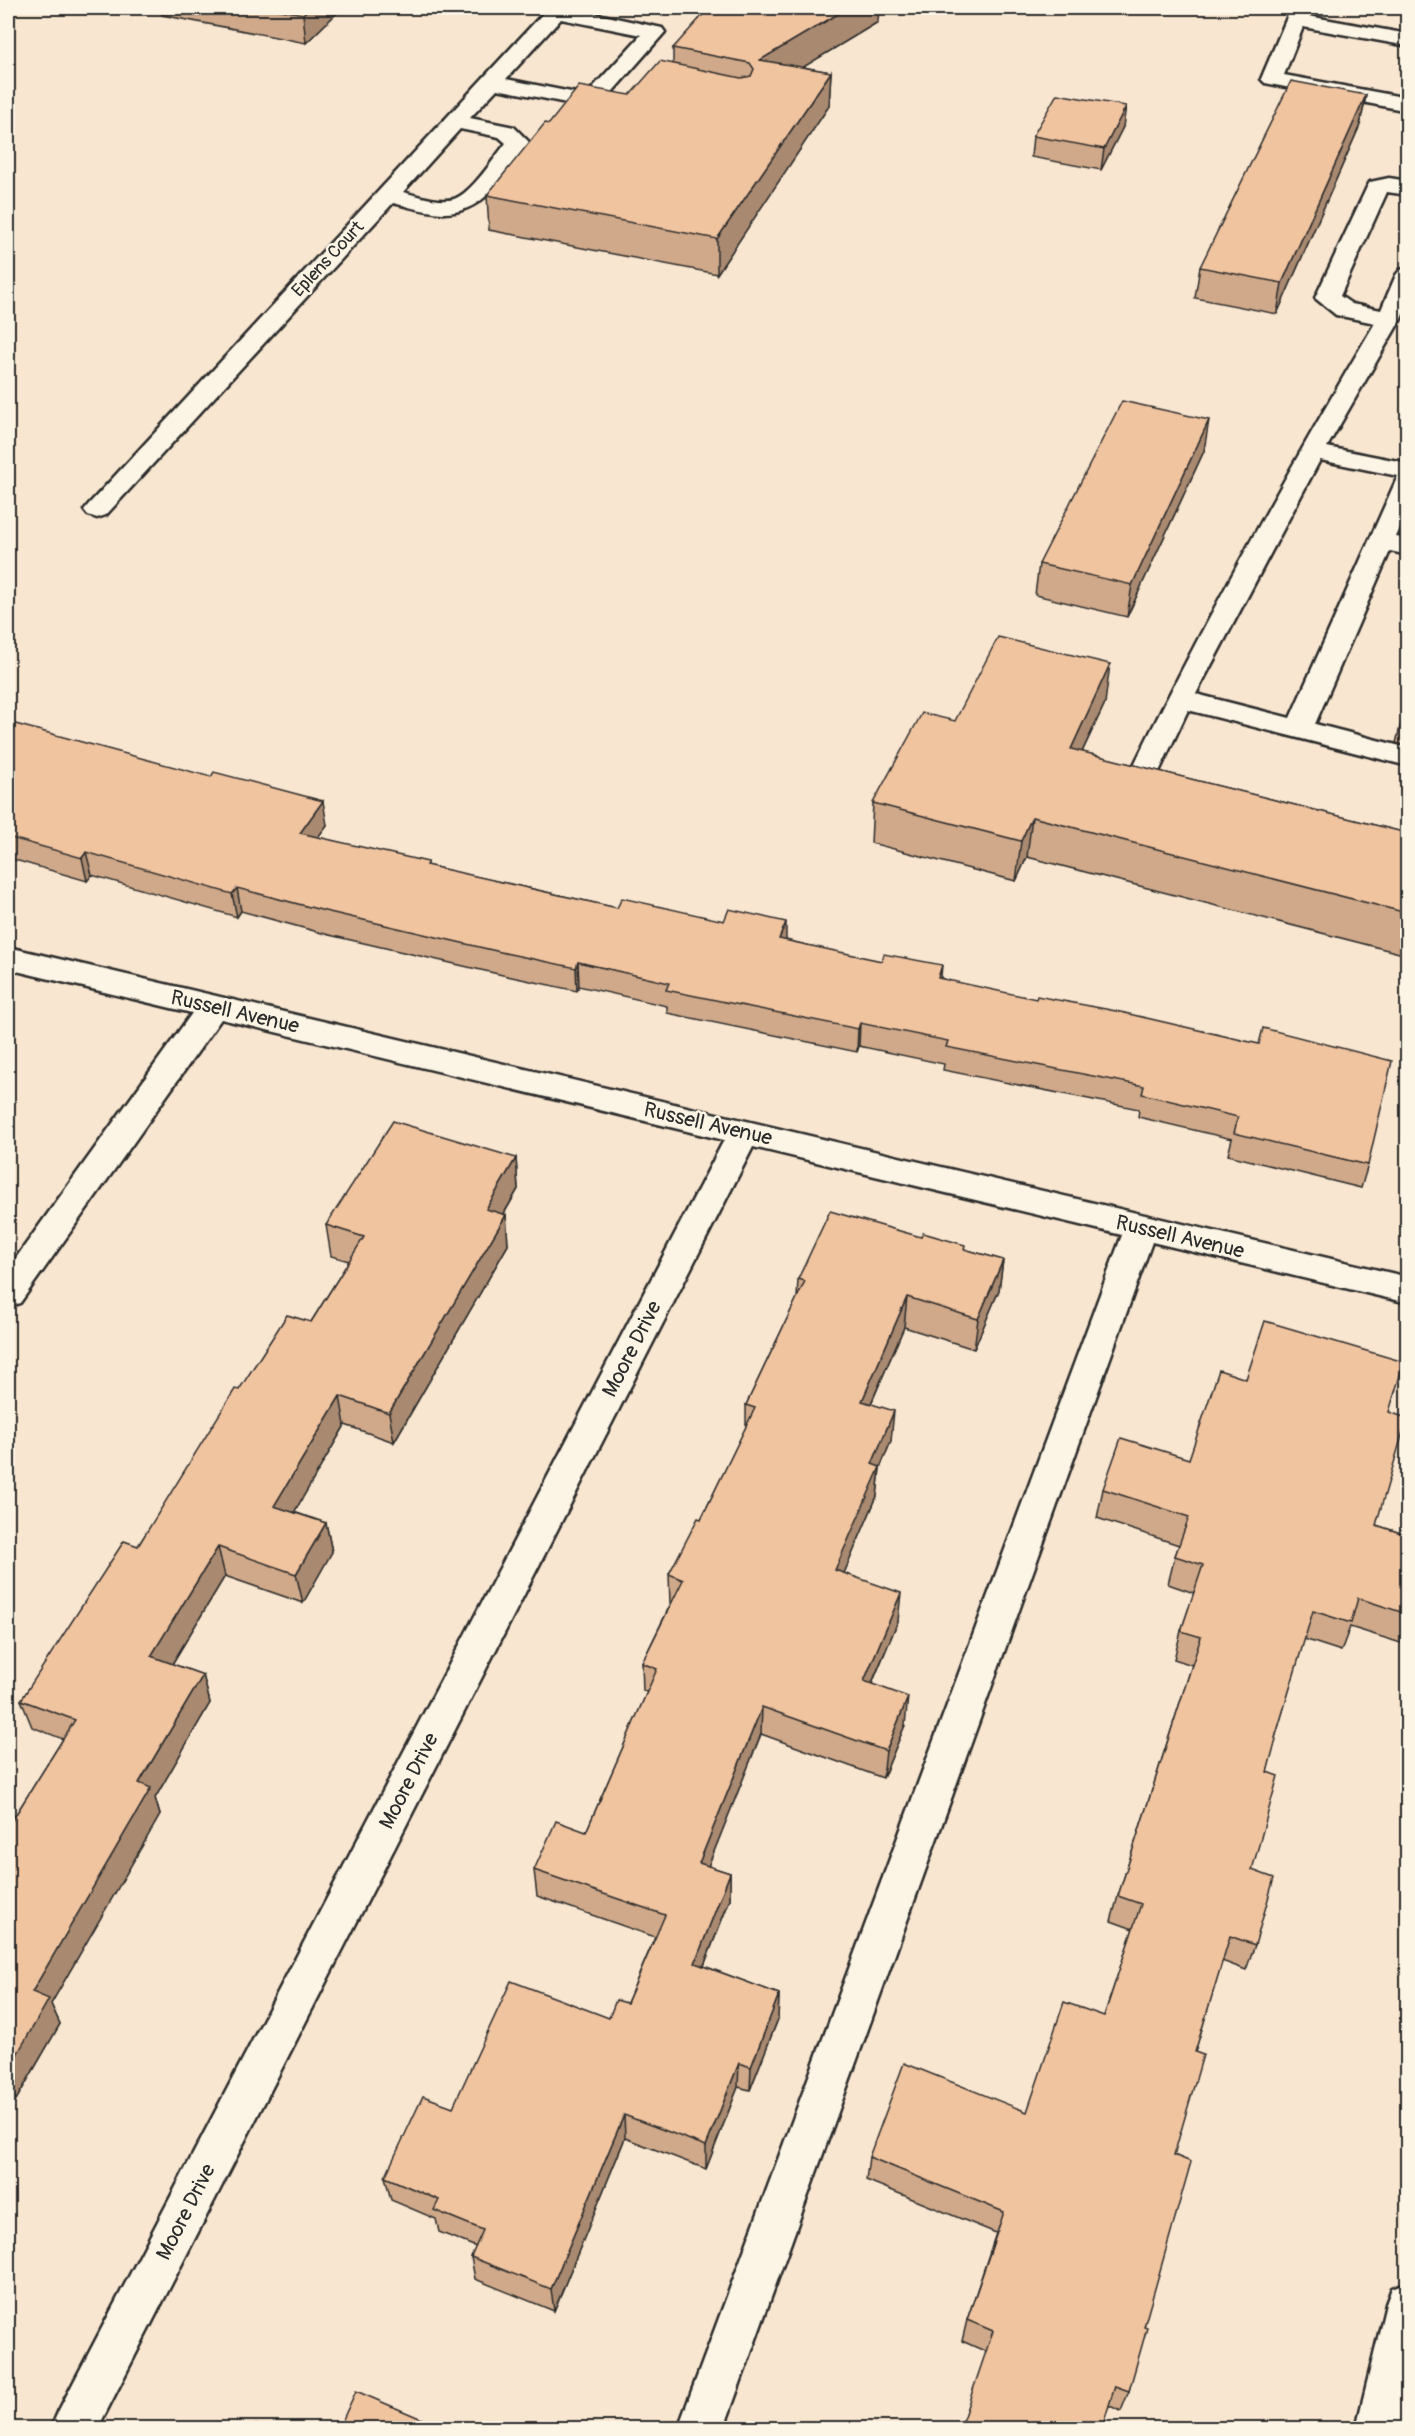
<svg xmlns="http://www.w3.org/2000/svg" width="1415" height="2436" viewBox="0 0 1415 2436" font-family="Pangolin,sans-serif">
  <rect width="100%" height="100%" fill="#f9e6d0"/>
  <filter id="ink" filterUnits="userSpaceOnUse"><feTurbulence type="fractalNoise" baseFrequency=".0167" numOctaves="2"/><feDisplacementMap in="SourceGraphic" scale="12" xChannelSelector="R" yChannelSelector="G"/><feConvolveMatrix kernelMatrix="1 2 1 2 8 2 1 2 1" color-interpolation-filters="sRGB"/></filter>
  <g filter="url(#ink)">
    <g fill="none" stroke-linecap="round" stroke-linejoin="round">
      <g stroke="#2b2b2b" stroke-width="5">
        <g id="minor">
          <path d="M548 8H570L662 28 665 32 599 107 591 108 497 89 470 118 514 127 529 142C508 172 484 214 443 213 426 212 409 207 393 203L106 515 97 518 88 515 84 510 88 505ZM561 19 641 35 586 95 506 79ZM460 129 499 137 506 143C494 158 472 193 454 199 439 203 418 196 403 192Z"/>
          <polygon points="1291,8 1311,8 1308,16 1408,34 1408,46 1303,27 1284,75 1408,98 1408,111 1265,83 1261,79"/>
          <path d="M1389 178 1408 181V195L1387 192 1340 296 1352 304 1381 310 1396 275 1400 270 1408 268V303L1401 319 1327 447 1408 463V510L1396 537 1408 539V555L1390 551 1315 724 1408 748V766L1188 710 1157 776 1162 783 1181 788 1185 795 1181 802 1171 804 1142 797 1128 777C1204 622 1287 472 1375 323L1336 315 1315 298 1367 187 1370 182ZM1320 460 1398 476 1290 718 1196 694Z"/>
          <polygon points="8,947 1408,1277 1408,1303 1152,1242 724,2428 678,2428 1122,1235 753,1147 98,2428 51,2428 58,2412 724,1140 221,1019 20,1303 8,1307 8,1269 192,1013 8,969"/>
          <polygon points="1408,2282 1408,2407 1402,2428 1356,2428 1386,2304 1392,2288"/>
        </g>
      </g>
      <use href="#minor" fill="#fcf5e5" fill-rule="evenodd"/>
    </g>
    <g fill="#cfa98a" stroke="#2b2b2b" stroke-width="1.5">
      <polygon points="161,8 342,8 306,43 162,15"/>
      <polygon points="878,22 803,67 831,72 829,106 717,274 489,230 487,195 549,124 630,95 673,64 673,48"/>
      <polygon points="1366,95 1360,125 1277,314 1195,298 1200,267"/>
      <polygon points="1123,127 1101,170 1031,157 1033,136"/>
      <polygon points="1204,451 1127,617 1035,595 1039,564"/>
      <polygon points="1407,702 1407,746 1396,743 1404,711"/>
      <polygon points="1105,703 1082,752 1407,833 1407,955 1027,857 1016,881 871,843 873,803 955,721"/>
      <polygon points="8,722 327,825 318,837 429,866 617,908 786,940 941,978 1368,1165 1361,1188 1228,1155 1232,1139 1138,1117 1139,1109 943,1070 944,1064 859,1046 857,1052 667,1013 667,1006 579,986 577,991 507,976 329,935 241,911 237,917 92,875 87,881 8,858"/>
      <polygon points="516,1158 518,1189 504,1214 506,1215 508,1245 394,1442 345,1425 294,1512 326,1523 332,1552 303,1603 225,1576 172,1664 203,1675 210,1703 155,1798 160,1815 51,2004 60,2024 16,2100 8,2097 8,1827 63,1739 32,1727 21,1700 138,1546 239,1390 311,1322 349,1261 331,1256 326,1225"/>
      <polygon points="921,1237 1003,1260 999,1290 974,1349 904,1327 871,1404 891,1441 880,1468 877,1496 844,1573 898,1621 872,1684 905,1725 883,1778 761,1734 708,1866 730,1873 730,1899 704,1966 779,1994 778,2019 750,2090 738,2087 706,2169 625,2138 554,2311 475,2279 471,2257 476,2247 439,2232 436,2219 391,2200 385,2177 453,2107 609,2018 627,2003 655,1937 537,1896 534,1870 586,1832 647,1692 643,1691 642,1663 671,1603 670,1603 669,1574 701,1519 746,1427 746,1405 797,1298 798,1279"/>
      <polygon points="1246,1379 1389,1412 1376,1525 1407,1535 1407,1645 1350,1627 1341,1651 1304,1639 1275,1738 1267,1772 1252,1870 1255,1945 1246,1970 1222,1961 1195,2052 1174,2155 1144,2327 1129,2391 1121,2411 962,2341 967,2320 996,2233 866,2180 869,2157 1027,2112 1104,2016 1133,1929 1111,1921 1118,1896 1192,1665 1174,1659 1181,1631 1194,1593 1168,1584 1175,1556 1179,1545 1097,1518 1103,1489 1189,1459"/>
    </g>
    <g fill="#a98970" stroke="#2b2b2b" stroke-width="1.5">
      <polygon points="309,8 342,8 306,43 303,14"/>
      <polygon points="848,8 879,8 878,22 759,94 760,60"/>
      <polygon points="831,72 829,106 717,274 717,239"/>
      <polygon points="1366,95 1360,125 1277,314 1282,283"/>
      <polygon points="1126,106 1123,127 1101,170 1104,149"/>
      <polygon points="1209,420 1204,451 1127,617 1132,585"/>
      <polygon points="1110,664 1105,703 1065,788 1071,749"/>
      <polygon points="323,801 327,825 304,856 300,833"/>
      <polygon points="1032,817 1027,857 1016,881 1021,841"/>
      <polygon points="86,852 92,875 87,881 82,858"/>
      <polygon points="237,888 241,911 237,917 232,894"/>
      <polygon points="786,922 786,945 779,939"/>
      <polygon points="578,962 579,986 577,991 576,968"/>
      <polygon points="942,965 940,988 938,978"/>
      <polygon points="860,1023 859,1046 857,1052 858,1029"/>
      <polygon points="516,1158 518,1189 489,1239 486,1209"/>
      <polygon points="506,1215 508,1245 394,1442 389,1413"/>
      <polygon points="1003,1260 999,1290 974,1349 978,1319"/>
      <polygon points="907,1297 904,1327 859,1431 862,1401"/>
      <polygon points="340,1396 345,1425 281,1535 274,1506"/>
      <polygon points="894,1411 891,1441 880,1468 877,1496 833,1599 835,1570 872,1464"/>
      <polygon points="326,1523 332,1552 303,1603 296,1574"/>
      <polygon points="218,1547 225,1576 160,1684 151,1656"/>
      <polygon points="901,1593 898,1621 861,1709 864,1681"/>
      <polygon points="203,1675 210,1703 155,1798 160,1815 51,2004 60,2024 16,2100 8,2084 8,2070 32,1992 139,1783"/>
      <polygon points="908,1697 905,1725 883,1778 886,1751"/>
      <polygon points="762,1707 761,1734 699,1889 699,1863"/>
      <polygon points="730,1873 730,1899 695,1988 695,1963"/>
      <polygon points="779,1994 778,2019 750,2090 751,2067"/>
      <polygon points="739,2063 738,2087 706,2169 706,2146"/>
      <polygon points="624,2115 625,2138 554,2311 551,2289"/>
    </g>
    <g fill="#f1c4a0" stroke="#2b2b2b" stroke-width="1.5">
      <polygon points="270,8 309,8 303,14"/>
      <polygon points="709,8 848,8 760,60 831,72 717,239 487,195 545,123 549,124 579,86 630,95 660,61 741,78 751,76 754,69 750,63 673,48"/>
      <polygon points="1291,81 1366,95 1282,283 1200,267"/>
      <polygon points="1057,94 1126,106 1104,149 1033,136"/>
      <polygon points="1122,401 1209,420 1132,585 1039,564"/>
      <polygon points="998,637 1110,664 1071,749 1407,833 1407,913 1032,817 1021,841 873,803 922,713 955,721"/>
      <polygon points="1407,702 1407,712 1404,711"/>
      <polygon points="8,722 211,777 214,772 323,801 300,833 428,862 426,865 617,908 622,898 724,921 729,909 786,922 779,939 882,961 884,954 942,965 938,978 1036,999 1037,996 1116,1011 1259,1044 1263,1028 1392,1061 1368,1165 1234,1133 1238,1117 1142,1094 1144,1086 946,1047 948,1041 860,1023 858,1029 666,990 669,983 578,962 576,968 505,953 325,911 237,888 232,894 86,852 82,858 8,837"/>
      <polygon points="393,1121 516,1158 486,1209 506,1215 389,1413 340,1396 274,1506 326,1523 296,1574 218,1547 151,1656 203,1675 139,1783 151,1788 32,1992 49,1999 8,2070 8,1827 75,1720 21,1700 124,1541 138,1546 235,1389 239,1390 287,1315 311,1322 364,1237 326,1225"/>
      <polygon points="830,1211 921,1237 923,1233 965,1245 964,1249 1003,1260 978,1319 907,1297 862,1401 894,1411 872,1464 880,1467 835,1570 901,1593 864,1681 908,1697 886,1751 762,1707 699,1863 730,1873 695,1963 779,1994 751,2067 739,2063 706,2146 624,2115 551,2289 471,2257 483,2230 434,2210 439,2200 385,2177 423,2096 453,2107 511,1981 609,2018 616,2000 627,2003 665,1915 534,1870 556,1821 586,1832 657,1669 642,1663 683,1580 669,1574 698,1518 701,1519 755,1408 746,1405 805,1281 798,1279"/>
      <polygon points="1265,1321 1404,1362 1389,1412 1407,1418 1376,1525 1407,1535 1407,1614 1358,1598 1351,1623 1313,1611 1275,1738 1276,1739 1267,1772 1278,1776 1252,1870 1274,1878 1255,1945 1230,1936 1195,2052 1203,2055 1174,2155 1191,2162 1144,2327 1147,2328 1129,2391 1115,2386 1102,2428 960,2428 993,2331 967,2320 1004,2212 869,2157 904,2063 1027,2112 1064,2002 1104,2016 1141,1904 1118,1896 1201,1637 1181,1631 1203,1565 1175,1556 1189,1517 1103,1489 1121,1438 1189,1459 1219,1370 1246,1379"/>
      <polygon points="356,2391 443,2428 339,2428"/>
      <polygon points="256,2425 265,2428 255,2428"/>
    </g>
  </g>
  <g text-anchor="middle" dominant-baseline="central" stroke-width="5" stroke-linejoin="round" paint-order="stroke">
    <g font-size="18" fill="#2b2b2b" stroke="#fcf5e5">
      <text transform="translate(328 259) rotate(-47)">Eplens Court</text>
    </g>
    <g font-size="21" fill="#2b2b2b" stroke="#fcf5e5">
      <text transform="translate(235 1012) rotate(13)">Russell Avenue</text>
      <text transform="translate(708 1124) rotate(13)">Russell Avenue</text>
      <text transform="translate(1180 1237) rotate(13)">Russell Avenue</text>
      <text transform="translate(632 1349) rotate(-63)">Moore Drive</text>
      <text transform="translate(409 1781) rotate(-63)">Moore Drive</text>
      <text transform="translate(186 2212) rotate(-63)">Moore Drive</text>
    </g>
  </g>
  <rect width="1415" height="2436" fill="none" stroke="#fcf5e5" stroke-width="30"/>
  <rect x="15" y="15" width="1385" height="2406" fill="none" stroke="#2b2b2b" stroke-width="2" filter="url(#ink)"/>
</svg>
